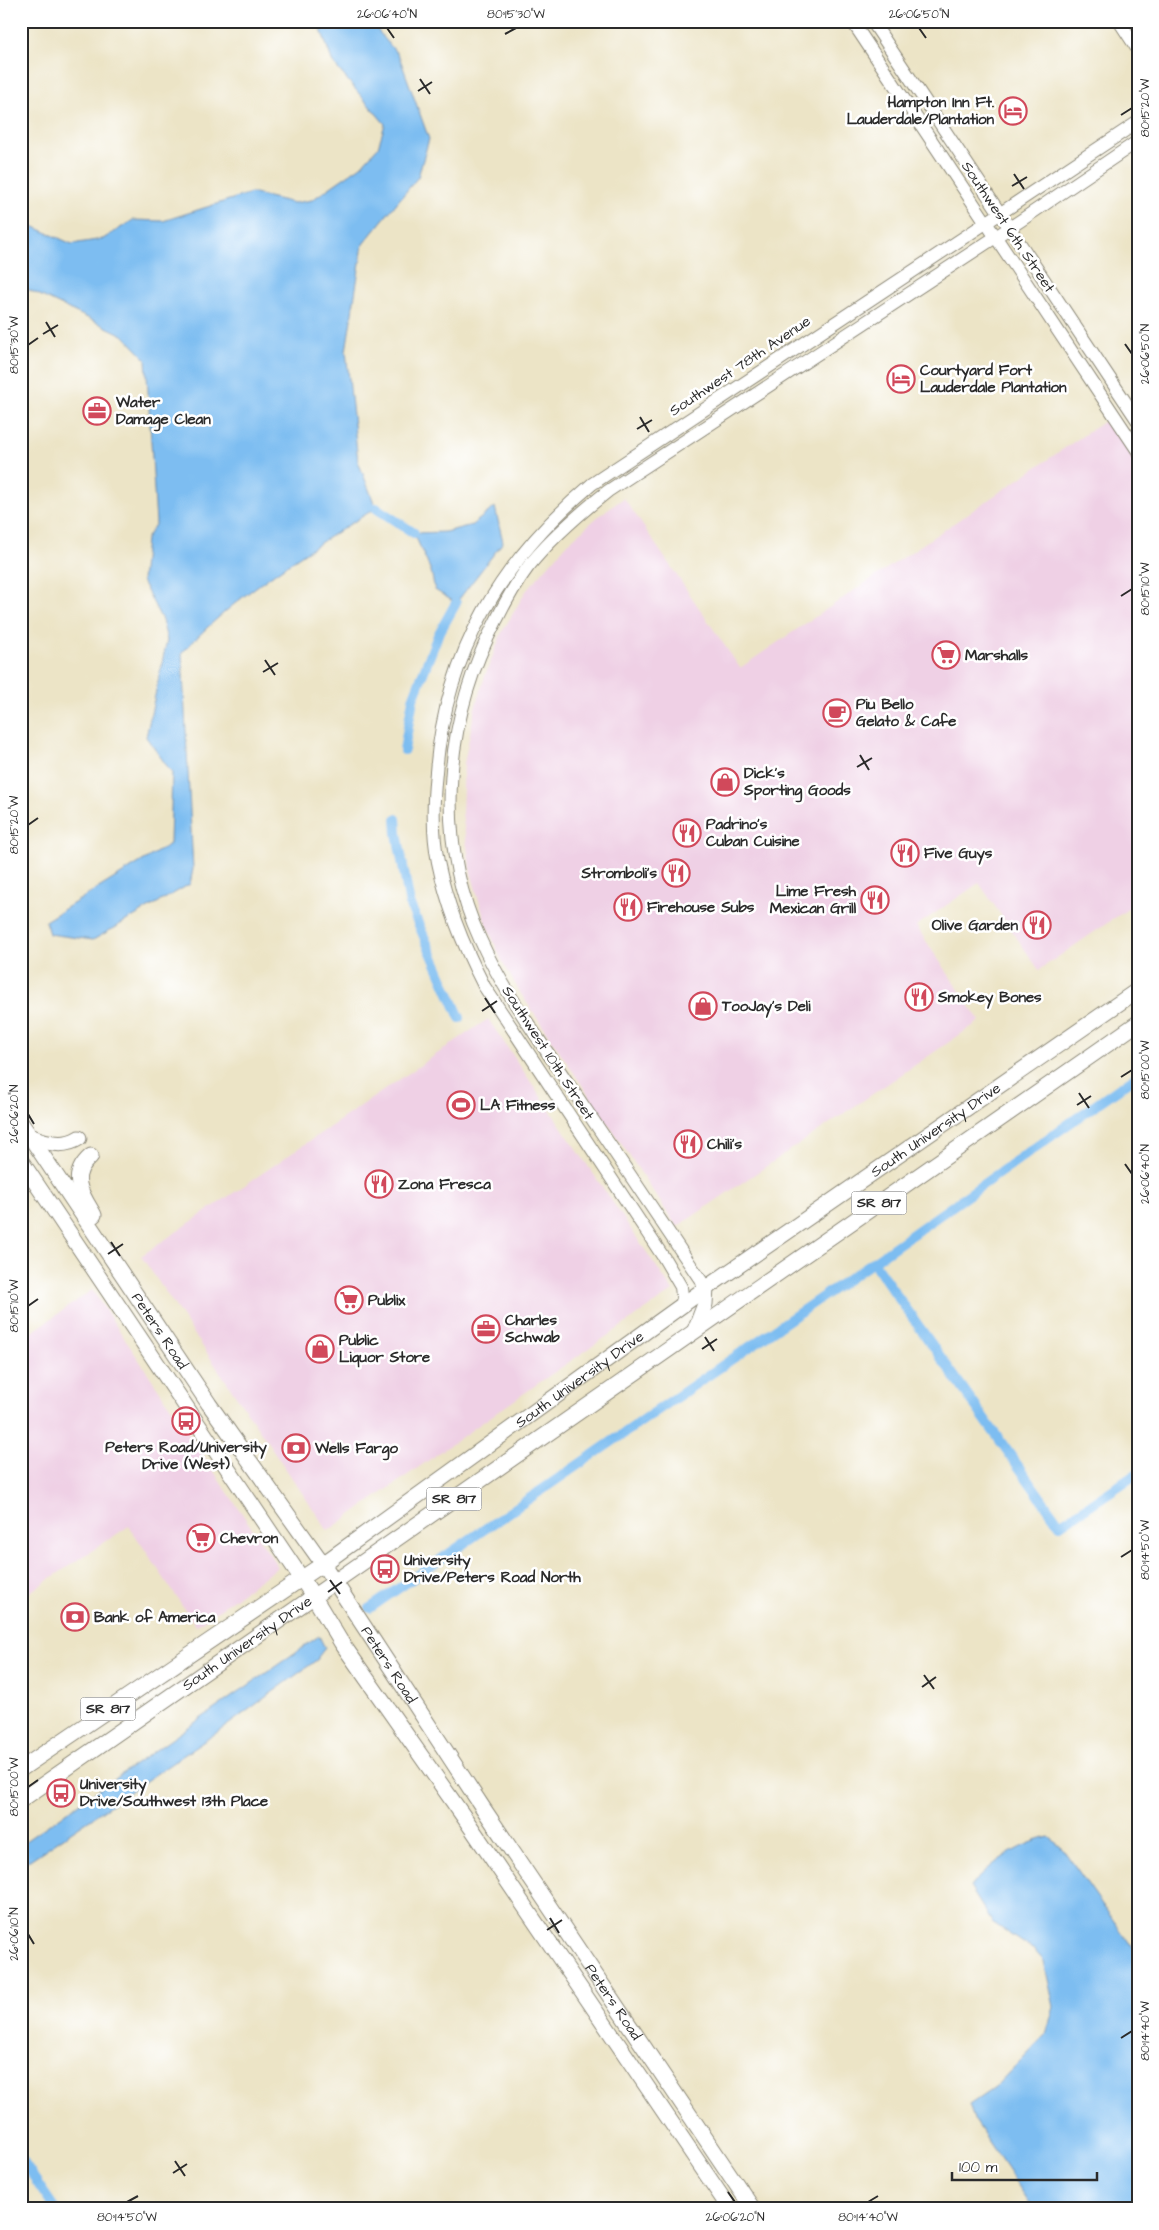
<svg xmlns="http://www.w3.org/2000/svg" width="1159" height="2230" viewBox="0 0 1159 2230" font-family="'Architects Daughter',sans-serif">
  <rect width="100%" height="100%" fill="#fff"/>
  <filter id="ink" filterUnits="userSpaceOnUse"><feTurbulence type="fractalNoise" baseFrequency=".02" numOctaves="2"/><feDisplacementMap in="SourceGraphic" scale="10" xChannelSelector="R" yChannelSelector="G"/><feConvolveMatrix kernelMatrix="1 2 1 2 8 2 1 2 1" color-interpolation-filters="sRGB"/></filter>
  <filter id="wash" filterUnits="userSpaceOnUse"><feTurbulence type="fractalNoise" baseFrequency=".0096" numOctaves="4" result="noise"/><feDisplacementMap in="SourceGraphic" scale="20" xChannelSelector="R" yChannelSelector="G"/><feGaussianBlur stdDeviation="1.12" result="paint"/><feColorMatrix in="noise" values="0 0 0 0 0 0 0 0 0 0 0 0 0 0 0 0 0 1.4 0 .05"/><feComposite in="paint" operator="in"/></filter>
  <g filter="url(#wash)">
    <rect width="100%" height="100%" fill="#ece4c6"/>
    <g fill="#efd0e5">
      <polygon points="1109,418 1138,460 1138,902 1039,970 979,883 916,926 980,1021 677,1227 521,994 502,961 485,921 471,873 462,813 464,764 475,708 486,673 502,632 526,591 568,543 600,515 624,498 740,668"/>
      <polygon points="488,1019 673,1291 543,1380 328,1531 141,1256"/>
      <polygon points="92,1290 278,1567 196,1626 129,1526 21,1598 21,1340"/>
    </g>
    <g fill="#7dbdf1" stroke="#54748e">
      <path d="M318 21H370L399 56 429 139 418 177 363 244 346 351 358 461 376 508C308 550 237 593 182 653L193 869 190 884 93 940 49 934 45 921 170 844 172 773 146 737 167 640 162 620 142 581 146 539 156 523 146 359 123 335 21 286V221L72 244 103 239 133 220 163 221 251 193 294 203 312 200 361 166 378 147 385 124 333 63Z"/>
      <polygon points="495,507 503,542 456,603 435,590 431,571 414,533 445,532 472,525"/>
      <polygon points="319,1636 325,1648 318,1657 318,1659 225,1727 21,1866 21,1844"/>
      <path d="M1049 1837 1062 1848 1138 1955V2209H1034L975 2122 969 2105 994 2088 1046 2034 1054 2007 1044 1961 1034 1950 992 1922 970 1887C990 1863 1019 1844 1049 1837Z"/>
    </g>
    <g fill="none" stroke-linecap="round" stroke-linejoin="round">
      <g stroke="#7dbdf1" stroke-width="10">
        <polyline points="376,508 414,533"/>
        <polyline points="404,750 413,699 438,635 456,603"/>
        <polyline points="396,819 397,833 410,905 460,1018"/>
        <polyline points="873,1262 1060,1525 1138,1473"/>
        <polyline points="370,1608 873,1262 1138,1075"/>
        <polyline points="21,2159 55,2209"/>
      </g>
    </g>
  </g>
  <g filter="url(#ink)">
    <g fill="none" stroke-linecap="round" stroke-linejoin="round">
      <g stroke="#8c8878" stroke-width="14">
        <g id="minor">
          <polyline points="852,21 1138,451"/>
          <polyline points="872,21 1138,421"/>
          <polyline points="1119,21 1138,50"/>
          <path d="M706 1288C660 1220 615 1152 569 1085 538 1037 503 991 480 939 433 836 445 717 497 619 506 601 516 583 528 567 551 538 579 514 608 491L1020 221 1138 141"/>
          <path d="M683 1304 681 1287 664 1258 484 986C464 947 447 906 438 862 432 833 433 801 436 772 446 651 501 561 592 484L1138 122"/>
        </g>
      </g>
      <g stroke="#8c8878" stroke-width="17">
        <g id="major">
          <path id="s1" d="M21 1123 209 1404 323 1564 483 1808 753 2209"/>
          <path d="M30 1136C46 1143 64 1148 79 1138"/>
          <path d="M91 1156C68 1176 81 1193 94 1215"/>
          <polyline points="21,1161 314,1597 341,1642 466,1820 730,2209"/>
          <polyline points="695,1330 705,1304 706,1288"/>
          <path id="s2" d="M21 1769 323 1564 706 1288 1138 990"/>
          <path id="s3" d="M21 1800 1138 1023"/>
        </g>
      </g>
      <use href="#minor" stroke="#fff" stroke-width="12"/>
      <use href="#major" stroke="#fff" stroke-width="15"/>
    </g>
  </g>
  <path fill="none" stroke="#2b2b2b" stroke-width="2" d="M387 28 394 38M919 28 926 38M505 34 516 28M420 79 430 94M418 91 432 82M1121 115 1132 108M1014 174 1024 189M1012 186 1027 177M46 322 55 337M43 334 58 325M1125 344 1132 354M28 345 38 338M640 417 649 432M637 429 652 420M1121 596 1132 589M265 660 275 675M263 672 278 663M860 755 869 770M857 767 872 758M28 825 38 818M485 998 495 1013M482 1011 497 1001M1121 1077 1132 1070M1079 1093 1089 1108M1077 1105 1091 1096M28 1114 34 1124M1125 1164 1132 1174M111 1242 120 1256M108 1254 123 1244M28 1306 38 1299M705 1337 714 1351M702 1349 717 1339M1121 1557 1132 1550M330 1580 340 1594M328 1592 342 1582M924 1675 934 1689M922 1687 936 1677M28 1787 38 1780M550 1918 559 1933M547 1930 562 1920M28 1934 34 1944M1121 2038 1132 2031M175 2161 185 2176M173 2173 187 2164M728 2192 735 2202M127 2202 138 2196M868 2202 878 2196"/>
  <defs>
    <g id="hotel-ring" transform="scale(1.4375)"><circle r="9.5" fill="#fff" stroke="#d1495b" stroke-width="1.5"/><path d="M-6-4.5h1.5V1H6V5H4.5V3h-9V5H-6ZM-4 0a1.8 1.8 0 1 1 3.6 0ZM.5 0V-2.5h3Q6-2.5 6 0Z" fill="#d1495b"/></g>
    <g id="office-ring" transform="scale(1.4375)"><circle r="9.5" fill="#fff" stroke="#d1495b" stroke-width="1.5"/><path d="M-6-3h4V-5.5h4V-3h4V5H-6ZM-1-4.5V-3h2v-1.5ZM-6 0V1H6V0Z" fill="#d1495b"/></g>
    <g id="supermarket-ring" transform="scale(1.4375)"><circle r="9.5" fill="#fff" stroke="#d1495b" stroke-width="1.5"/><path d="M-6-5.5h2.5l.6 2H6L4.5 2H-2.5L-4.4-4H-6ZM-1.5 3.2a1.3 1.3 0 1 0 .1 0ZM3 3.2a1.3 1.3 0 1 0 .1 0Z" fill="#d1495b"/></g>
    <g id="cafe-ring" transform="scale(1.4375)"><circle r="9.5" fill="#fff" stroke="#d1495b" stroke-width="1.5"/><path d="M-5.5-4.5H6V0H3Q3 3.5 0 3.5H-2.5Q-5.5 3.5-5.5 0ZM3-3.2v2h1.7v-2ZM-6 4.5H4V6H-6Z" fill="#d1495b"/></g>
    <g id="shop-ring" transform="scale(1.4375)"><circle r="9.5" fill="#fff" stroke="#d1495b" stroke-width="1.5"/><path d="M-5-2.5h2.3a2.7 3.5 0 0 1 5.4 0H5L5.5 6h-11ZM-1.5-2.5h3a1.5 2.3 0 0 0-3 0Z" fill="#d1495b"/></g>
    <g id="restaurant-ring" transform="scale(1.4375)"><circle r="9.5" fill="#fff" stroke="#d1495b" stroke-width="1.5"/><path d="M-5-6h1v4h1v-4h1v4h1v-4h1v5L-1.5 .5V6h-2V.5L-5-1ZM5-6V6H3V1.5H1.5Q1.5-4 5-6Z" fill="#d1495b"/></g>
    <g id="stadium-ring" transform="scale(1.4375)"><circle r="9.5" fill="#fff" stroke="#d1495b" stroke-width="1.5"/><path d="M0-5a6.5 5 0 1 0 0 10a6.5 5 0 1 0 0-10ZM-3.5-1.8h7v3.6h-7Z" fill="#d1495b"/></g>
    <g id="bus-ring" transform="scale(1.4375)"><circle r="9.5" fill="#fff" stroke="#d1495b" stroke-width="1.5"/><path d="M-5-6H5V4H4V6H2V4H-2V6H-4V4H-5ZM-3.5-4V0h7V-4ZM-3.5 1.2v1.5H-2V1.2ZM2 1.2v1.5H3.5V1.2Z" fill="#d1495b"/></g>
    <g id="bank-ring" transform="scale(1.4375)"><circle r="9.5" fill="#fff" stroke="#d1495b" stroke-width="1.5"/><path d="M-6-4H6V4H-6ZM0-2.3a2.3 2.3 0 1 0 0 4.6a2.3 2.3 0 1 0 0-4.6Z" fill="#d1495b"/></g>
  </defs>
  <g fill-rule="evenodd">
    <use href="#hotel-ring" x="1013" y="111"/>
    <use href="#hotel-ring" x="901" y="379"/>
    <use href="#office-ring" x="97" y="411"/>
    <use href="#supermarket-ring" x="946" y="655"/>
    <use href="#cafe-ring" x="837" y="713"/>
    <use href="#shop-ring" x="725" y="782"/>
    <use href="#restaurant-ring" x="687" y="833"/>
    <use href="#restaurant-ring" x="905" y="853"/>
    <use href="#restaurant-ring" x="676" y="873"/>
    <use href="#restaurant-ring" x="875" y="900"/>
    <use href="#restaurant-ring" x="628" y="907"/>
    <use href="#restaurant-ring" x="1037" y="925"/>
    <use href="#restaurant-ring" x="919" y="997"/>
    <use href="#shop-ring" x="703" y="1006"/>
    <use href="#stadium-ring" x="461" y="1105"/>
    <use href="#restaurant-ring" x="688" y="1144"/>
    <use href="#restaurant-ring" x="379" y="1184"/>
    <use href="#supermarket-ring" x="349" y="1300"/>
    <use href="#office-ring" x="486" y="1329"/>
    <use href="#shop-ring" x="320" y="1349"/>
    <use href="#bus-ring" x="186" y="1421"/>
    <use href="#bank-ring" x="296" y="1448"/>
    <use href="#supermarket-ring" x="201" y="1538"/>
    <use href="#bus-ring" x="385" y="1569"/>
    <use href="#bank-ring" x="75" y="1617"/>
    <use href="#bus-ring" x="61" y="1793"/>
  </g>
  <g text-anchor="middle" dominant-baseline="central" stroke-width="5" stroke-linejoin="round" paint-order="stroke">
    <g fill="#fff" stroke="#6b6b6b" stroke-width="1">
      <rect x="851.5" y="1191.5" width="55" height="23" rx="4"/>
      <rect x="426.5" y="1487.5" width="55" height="23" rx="4"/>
      <rect x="80.5" y="1697.5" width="55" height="23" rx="4"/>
    </g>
    <g font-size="14" font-weight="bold" fill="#2b2b2b">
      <text x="879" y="1203">SR 817</text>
      <text x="454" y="1499">SR 817</text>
      <text x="108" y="1709">SR 817</text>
    </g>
    <g font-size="15" font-weight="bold" fill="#2b2b2b" stroke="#fff" text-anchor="start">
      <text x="994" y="102" text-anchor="end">Hampton Inn Ft.<tspan x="994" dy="17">Lauderdale/Plantation</tspan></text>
      <text x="920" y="370">Courtyard Fort<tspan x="920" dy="17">Lauderdale Plantation</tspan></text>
      <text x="116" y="402">Water<tspan x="116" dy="17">Damage Clean</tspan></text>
      <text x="965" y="655">Marshalls</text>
      <text x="856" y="704">Piu Bello<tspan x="856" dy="17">Gelato &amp; Cafe</tspan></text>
      <text x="744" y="773">Dick's<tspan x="744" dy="17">Sporting Goods</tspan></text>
      <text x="706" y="824">Padrino's<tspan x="706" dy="17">Cuban Cuisine</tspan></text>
      <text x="924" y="853">Five Guys</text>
      <text x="657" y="873" text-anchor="end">Stromboli's</text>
      <text x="856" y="891" text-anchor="end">Lime Fresh<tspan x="856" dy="17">Mexican Grill</tspan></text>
      <text x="647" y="907">Firehouse Subs</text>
      <text x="1018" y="925" text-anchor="end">Olive Garden</text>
      <text x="938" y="997">Smokey Bones</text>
      <text x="722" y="1006">TooJay's Deli</text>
      <text x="480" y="1105">LA Fitness</text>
      <text x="707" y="1144">Chili's</text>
      <text x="398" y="1184">Zona Fresca</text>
      <text x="368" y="1300">Publix</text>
      <text x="505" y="1320">Charles<tspan x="505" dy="17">Schwab</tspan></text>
      <text x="339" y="1340">Public<tspan x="339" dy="17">Liquor Store</tspan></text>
      <text x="186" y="1447" text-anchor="middle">Peters Road/University<tspan x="186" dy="17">Drive (West)</tspan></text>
      <text x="315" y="1448">Wells Fargo</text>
      <text x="220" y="1538">Chevron</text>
      <text x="404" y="1560">University<tspan x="404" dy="17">Drive/Peters Road North</tspan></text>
      <text x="94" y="1617">Bank of America</text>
      <text x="80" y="1784">University<tspan x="80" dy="17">Drive/Southwest 13th Place</tspan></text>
    </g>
    <g font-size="15" fill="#2b2b2b" stroke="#fff">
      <text transform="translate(1008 227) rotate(56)">Southwest 6th Street</text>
      <text transform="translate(740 366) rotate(-34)">Southwest 78th Avenue</text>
      <text transform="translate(548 1053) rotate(57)">Southwest 10th Street</text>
      <text stroke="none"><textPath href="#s2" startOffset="1116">South University Drive</textPath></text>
      <text stroke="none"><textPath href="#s1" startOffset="250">Peters Road</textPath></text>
      <text stroke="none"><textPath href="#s2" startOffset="681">South University Drive</textPath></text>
      <text stroke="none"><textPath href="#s3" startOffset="275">South University Drive</textPath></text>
      <text stroke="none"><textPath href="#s1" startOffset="655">Peters Road</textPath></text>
      <text stroke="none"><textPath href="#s1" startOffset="1060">Peters Road</textPath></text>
    </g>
  </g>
  <rect width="1159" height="2230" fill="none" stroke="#fff" stroke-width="55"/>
  <path d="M952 2172v8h145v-8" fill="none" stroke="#2b2b2b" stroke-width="2.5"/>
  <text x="959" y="2172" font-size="15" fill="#2b2b2b" stroke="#ffffff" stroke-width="4" paint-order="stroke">100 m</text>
  <rect x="28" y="28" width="1104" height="2174" fill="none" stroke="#2b2b2b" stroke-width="2"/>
  <g font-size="12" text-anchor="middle" fill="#2b2b2b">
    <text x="387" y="18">26°06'40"N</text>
    <text x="516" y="18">80°15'30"W</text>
    <text x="919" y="18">26°06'50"N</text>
    <text transform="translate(1145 108) rotate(-90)" y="4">80°15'20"W</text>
    <text transform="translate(14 345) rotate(-90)" y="4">80°15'30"W</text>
    <text transform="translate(1145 354) rotate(-90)" y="4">26°06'50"N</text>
    <text transform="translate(1145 589) rotate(-90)" y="4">80°15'10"W</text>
    <text transform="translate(14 825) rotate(-90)" y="4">80°15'20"W</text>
    <text transform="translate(1145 1070) rotate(-90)" y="4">80°15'00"W</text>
    <text transform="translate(14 1114) rotate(-90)" y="4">26°06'20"N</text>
    <text transform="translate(1145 1174) rotate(-90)" y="4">26°06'40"N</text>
    <text transform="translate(14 1306) rotate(-90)" y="4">80°15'10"W</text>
    <text transform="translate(1145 1550) rotate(-90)" y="4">80°14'50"W</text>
    <text transform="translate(14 1787) rotate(-90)" y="4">80°15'00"W</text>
    <text transform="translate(14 1934) rotate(-90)" y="4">26°06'10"N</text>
    <text transform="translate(1145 2031) rotate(-90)" y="4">80°14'40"W</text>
    <text x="127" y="2221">80°14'50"W</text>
    <text x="735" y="2221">26°06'20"N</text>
    <text x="868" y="2221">80°14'40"W</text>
  </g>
</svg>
